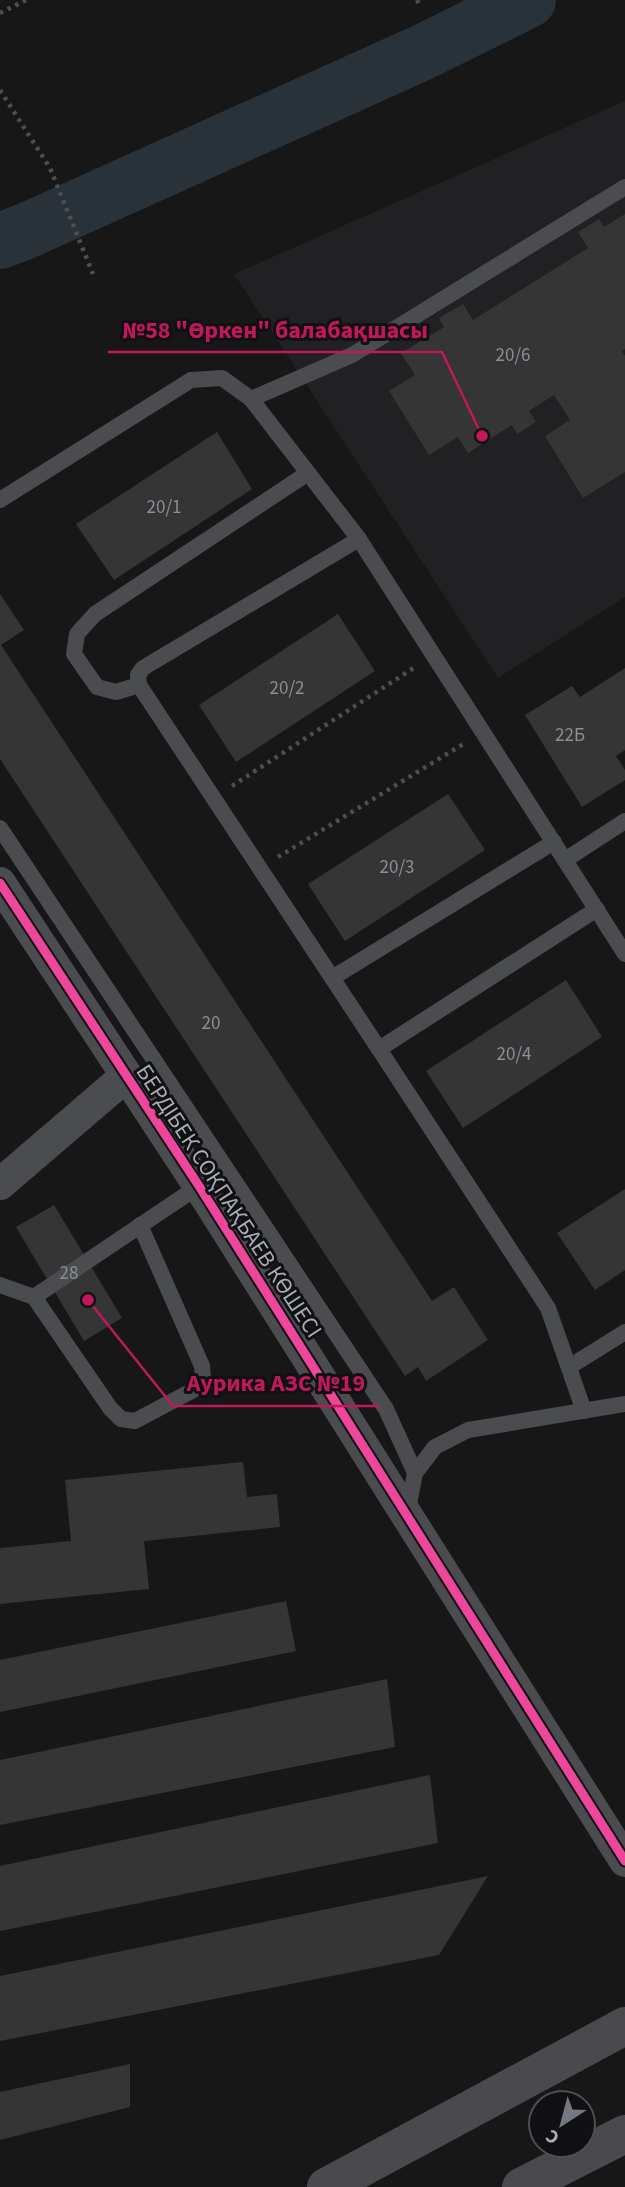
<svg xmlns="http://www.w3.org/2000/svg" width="625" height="2187" viewBox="0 0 625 2187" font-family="'Source Sans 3',sans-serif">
  <rect width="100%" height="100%" fill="#171717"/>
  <polygon fill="#212123" points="625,101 625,597 498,678 234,274"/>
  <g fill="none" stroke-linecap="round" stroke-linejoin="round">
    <polyline stroke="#2a3239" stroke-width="56" points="0,241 26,231 423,52 528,0"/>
  </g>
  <g fill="#353536">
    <polygon points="625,214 625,349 622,351 625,356 625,472 583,498 545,436 570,420 554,395 529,411 536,422 517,434 512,425 468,453 458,437 429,455 389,391 415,375 401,353 444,327 439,318 463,304 473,320 588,248 578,232 599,219 604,227"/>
    <polygon points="217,432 252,489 114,580 76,524"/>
    <polygon points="0,594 24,630 1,645 432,1301 454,1287 488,1340 426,1381 418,1367 405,1376 0,759"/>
    <polygon points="338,614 375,671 236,762 199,705"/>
    <polygon points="625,668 625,750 616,756 625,770 625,780 582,807 525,715 572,686 580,697"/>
    <polygon points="448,794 485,850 345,941 308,884"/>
    <polygon points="566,980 602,1037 463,1128 426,1071"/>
    <polygon points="625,1189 625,1270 595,1290 557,1233"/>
    <polygon points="54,1205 122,1318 84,1341 16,1227"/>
    <polygon points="243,1462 247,1497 277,1494 280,1527 144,1541 149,1589 0,1604 0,1548 71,1541 65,1480"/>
    <polygon points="286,1601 296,1651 0,1712 0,1660"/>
    <polygon points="387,1679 395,1747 0,1825 0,1760"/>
    <polygon points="430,1775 438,1843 0,1931 0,1866"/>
    <polygon points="488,1876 439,1955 0,2041 0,1976"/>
    <polygon points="130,2064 130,2107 0,2140 0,2092"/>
  </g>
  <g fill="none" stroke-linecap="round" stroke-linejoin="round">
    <g stroke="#4d4e52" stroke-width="4.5" stroke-dasharray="3.5 5" stroke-linecap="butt">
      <polyline points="417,0 420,7"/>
      <polyline points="0,13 26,0"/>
      <polyline points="0,90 50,168 93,274"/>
      <polyline points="232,786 415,667"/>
      <polyline points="278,857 465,743"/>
    </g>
    <g stroke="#4b4c50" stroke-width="16">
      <polyline points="251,399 352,355 625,187"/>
      <polyline points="0,500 191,380 222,378 251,399 359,539 625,954"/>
      <polyline points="359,539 143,668 138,675 139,685 379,1049"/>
      <polyline points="139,685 116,692 97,687 74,654 77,634 95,614 308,473"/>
      <polyline points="0,828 386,1409 415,1473"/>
      <polyline points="565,860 625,821"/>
      <polyline points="332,978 554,842"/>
      <polyline points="0,1285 34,1297 199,1186"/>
      <polyline points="34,1297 110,1408 121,1419 135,1421 199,1387 203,1378 202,1366 140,1225"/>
      <polyline points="569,1367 625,1332"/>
      <polyline points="584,1411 548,1308 379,1049 597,909"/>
      <polyline points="407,1514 415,1473 435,1447 468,1430 625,1404"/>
    </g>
    <g stroke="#4b4c50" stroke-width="32">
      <polyline points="0,883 199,1186 625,1861"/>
      <polyline points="0,1184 126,1076"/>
    </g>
    <g stroke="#4a4a4e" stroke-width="38">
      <polyline points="326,2187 625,2026"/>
      <polyline points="521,2187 625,2134"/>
    </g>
    <g stroke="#111113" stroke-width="13">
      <polyline id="cycleway" points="0,883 199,1186 625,1861"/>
    </g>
    <use href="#cycleway" stroke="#ed469a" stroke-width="9"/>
  </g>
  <g text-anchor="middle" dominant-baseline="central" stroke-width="6" stroke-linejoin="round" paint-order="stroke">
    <g font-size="19" fill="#8b8f98">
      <text x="513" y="355">20/6</text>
      <text x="164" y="507">20/1</text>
      <text x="287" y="688">20/2</text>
      <text x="570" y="735">22Б</text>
      <text x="397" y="867">20/3</text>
      <text x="211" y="1023">20</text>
      <text x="514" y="1054">20/4</text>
      <text x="69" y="1273">28</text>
    </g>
    <g font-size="23" fill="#a8adb8" stroke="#111113">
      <text transform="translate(229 1201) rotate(57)">БЕРДІБЕК СОҚПАҚБАЕВ КӨШЕСІ</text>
    </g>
  </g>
  <path fill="none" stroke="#c2185b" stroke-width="2.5" d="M482 436L442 352H108M88 1300L173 1406H379"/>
  <g fill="#c2185b" stroke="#111113" stroke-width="2.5">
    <circle cx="482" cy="436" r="7"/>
    <circle cx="88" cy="1300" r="7"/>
  </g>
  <g font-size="24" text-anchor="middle" font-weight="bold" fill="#c2185b" stroke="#111113" stroke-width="6" stroke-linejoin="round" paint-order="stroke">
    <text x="275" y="338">№58 "Өркен" балабақшасы</text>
    <text x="276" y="1391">Аурика АЗС №19</text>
  </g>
  <g transform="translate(562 2124) rotate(216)"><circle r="33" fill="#111113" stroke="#4d4f55" stroke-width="2"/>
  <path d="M0-5L12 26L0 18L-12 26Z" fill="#757880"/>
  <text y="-10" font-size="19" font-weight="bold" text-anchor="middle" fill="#a8adb8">С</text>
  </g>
</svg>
